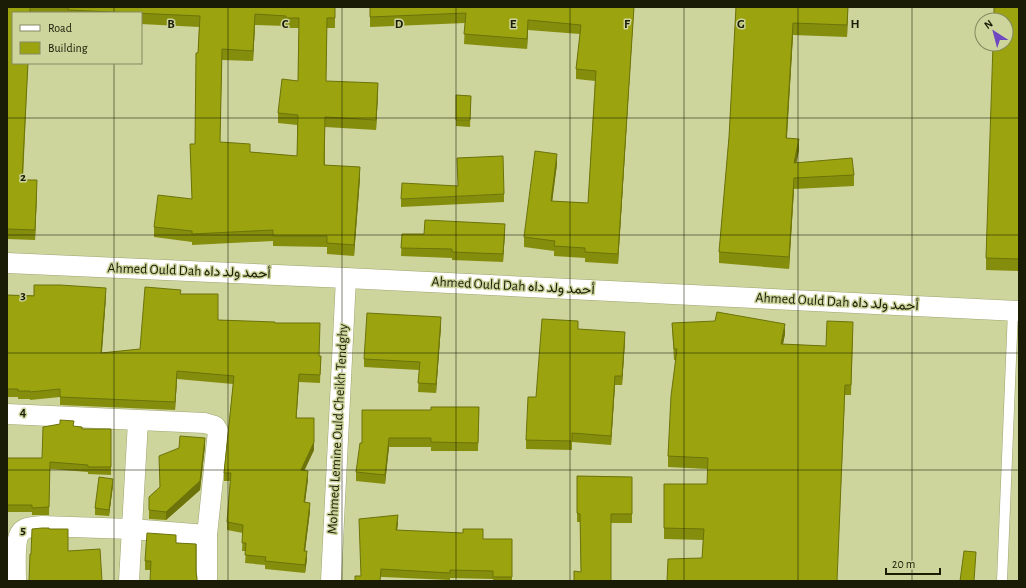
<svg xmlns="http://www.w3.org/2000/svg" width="1026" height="588" viewBox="0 0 1026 588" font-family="'Alegreya Sans',Vazirmatn,sans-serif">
  <rect width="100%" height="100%" fill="#cdd49c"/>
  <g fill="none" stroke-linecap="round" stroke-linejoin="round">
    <g stroke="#9ea46e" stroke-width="11">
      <polyline id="service" points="1002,581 1013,310"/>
    </g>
    <g stroke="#9ea46e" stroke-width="21">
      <g id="minor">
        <polyline points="7,263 346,278 1019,311"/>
        <polyline points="7,414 205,423 215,426 218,431 207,535 207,581"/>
        <path d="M16 581C16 570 14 539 21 532 26 526 35 527 42 526L131 529 207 535"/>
        <polyline points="129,581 138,421"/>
        <polyline points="331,581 346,278"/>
      </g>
    </g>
    <use href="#service" stroke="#fff" stroke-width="10"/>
    <use href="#minor" stroke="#fff" stroke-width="20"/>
  </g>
  <g fill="#858d0d" fill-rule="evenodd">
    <path d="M7 7H335V28H327L326 81 378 94 376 130 325 127V165L360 178 354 256 327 254V247L273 246V241L192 245V242L154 237V227L192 199 190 144H195L198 53 199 27 141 24V13H13V63H28L23 180 37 191 35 240 7 239ZM255 25 286 26V28H299L298 81 278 113V123L297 125V156L250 152 220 142 222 60 253 61Z"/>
    <polygon points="370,7 634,7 618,264 585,262 585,258 554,256 554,251 524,247 524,237 557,164 552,201 588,203 595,81 576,79 576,69 580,34 528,30 527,49 464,44 465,23 370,27"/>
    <polygon points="736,7 848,7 847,37 793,35 787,138 799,150 796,163 854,175 854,186 794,189 789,269 719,263 719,252 729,137"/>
    <polygon points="1019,7 1019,271 986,270 986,258"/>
    <polygon points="456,95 471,96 470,127 456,126"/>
    <polygon points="504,194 504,202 401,207 401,199"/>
    <polygon points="505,232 503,262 452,260 452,258 401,256 402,234 424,234"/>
    <polygon points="181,294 218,320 275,323 319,356 321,356 320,383 299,382 296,418 314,450 304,470 308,479 305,502 310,511 305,551 307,559 305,573 265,569 265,565 245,563 246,551 242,551 243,533 227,530 227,522 230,481 224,481 224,473 233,384 177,379 175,410 60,405 60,397 30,400 30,399 18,399 18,397 7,397 7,295 106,296 102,353 140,349"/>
    <polygon points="672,323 785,334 783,344 826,346 853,332 851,395 845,395 702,558 703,540 664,539 664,484 707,484 708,469 668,467 668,456 676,360 674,360"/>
    <polygon points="441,326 436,393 418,392 419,370 364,367 364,359"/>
    <polygon points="578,329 625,341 622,385 615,385 611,445 572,442 572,450 526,449 526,440 536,397"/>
    <polygon points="479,407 478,451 431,451 431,447 389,447 385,484 356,481 356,472 362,443 431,410"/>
    <polygon points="74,426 82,429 111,429 111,475 88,474 88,472 50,469 49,515 32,515 32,512 7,512 7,458 42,458"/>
    <polygon points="205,446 200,490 166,520 149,519 149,497"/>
    <polygon points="577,476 632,477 632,523 611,523 581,572 580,522 577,522"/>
    <polygon points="113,485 109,516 95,515 95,508"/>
    <polygon points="398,523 397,530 483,539 512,539 512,581 493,581 493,579 450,578 450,580 361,576"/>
    <polygon points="176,535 150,570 145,570 145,561"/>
  </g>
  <g fill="#6c730a">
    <polygon points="634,7 618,264 618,254"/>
    <polygon points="848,7 848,12 847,37 847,25"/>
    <polygon points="255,14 255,25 253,61 253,51"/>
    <polygon points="528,20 528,30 527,49 527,39"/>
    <polygon points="793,23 793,35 786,149 786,138"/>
    <polygon points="378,83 378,94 376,130 376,120"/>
    <polygon points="799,139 799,150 794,175 794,163"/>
    <polygon points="557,154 557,164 551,211 551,201"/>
    <polygon points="360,167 360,178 354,256 354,245"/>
    <polygon points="794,178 794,189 789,269 789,257"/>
    <polygon points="37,180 37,191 35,240 35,230"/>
    <polygon points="505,224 505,232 503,262 503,254"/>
    <polygon points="106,288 106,296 101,361 101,353"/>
    <polygon points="441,317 441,326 436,393 436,384"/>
    <polygon points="785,324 785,334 781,354 781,344"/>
    <polygon points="625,332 625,341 622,385 622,376"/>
    <polygon points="177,371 177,379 175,410 175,402"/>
    <polygon points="299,374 299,382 296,426 296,418"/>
    <polygon points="615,376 615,385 611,445 611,436"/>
    <polygon points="845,385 845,395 837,581"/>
    <polygon points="205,438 205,446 200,490 166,520 166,512"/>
    <polygon points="389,438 389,447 385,484 385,475"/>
    <polygon points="314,442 314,450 301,478 301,470"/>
    <polygon points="308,471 308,479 304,510 304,502"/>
    <polygon points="113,479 113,485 109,516 109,510"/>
    <polygon points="310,503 310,511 304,559 304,551"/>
    <polygon points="398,515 398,523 396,538 396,530"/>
    <polygon points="307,551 307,559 305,573 305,565"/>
  </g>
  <g fill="#9ba40f" stroke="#6c730a" fill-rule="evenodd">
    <polygon points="7,7 30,7 30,13 13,13 13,63 28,63 22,180 37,180 35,230 7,229"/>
    <path d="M68 7H335V18H327L326 81 378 83 376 120 325 117 324 165 360 167 354 245 327 243V236H273V230L192 234V231L154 227 158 195 192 199 190 144H195L196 53H198L200 16 68 10ZM255 14 286 16V18H299L298 81 282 79 278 113 298 115 297 156 250 152V144L220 142 222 49 253 51Z"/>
    <polygon points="370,7 634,7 618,254 585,252 585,248 554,246 555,241 524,237 535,151 557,154 551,201 588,203 596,71 576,69 581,25 528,20 527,39 464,34 466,13 370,17"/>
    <polygon points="736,7 848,7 847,25 793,23 786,138 799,139 794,163 852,158 854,175 794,178 789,257 719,252 729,137"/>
    <polygon points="994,7 1019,7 1019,259 986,258 993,44 1006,44 1006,20 994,20"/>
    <polygon points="456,95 471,96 470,120 456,120"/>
    <polygon points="503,156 504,194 401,199 402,183 458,186 457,158"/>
    <polygon points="425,220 505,224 503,254 452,252 452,249 401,248 402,234 424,234"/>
    <polygon points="34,285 60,285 106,288 101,353 140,349 145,287 181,290 180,294 218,294 218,320 275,322 275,323 320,323 319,356 321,356 320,375 299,374 296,418 314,418 314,442 301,470 308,471 304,502 310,503 304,551 307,551 305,565 265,561 266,557 245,555 246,543 242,543 243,525 227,522 231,473 224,473 234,376 177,371 175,402 60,397 60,389 30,392 30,391 18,391 18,389 7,389 7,295 34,296"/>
    <polygon points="717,312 785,324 781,344 826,346 827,321 853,322 851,385 845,385 837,581 667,581 668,559 702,558 704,529 664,528 664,484 707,484 708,458 668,456 671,396 677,349 674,349 672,323 715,321"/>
    <polygon points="367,313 441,317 436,384 418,383 420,362 364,359"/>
    <polygon points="542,319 578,321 578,329 625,332 622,376 615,376 611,436 572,433 572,441 526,440 528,397 536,397"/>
    <polygon points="431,407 479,407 478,443 431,442 431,438 389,438 385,475 356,472 360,443 362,443 362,410 431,410"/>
    <polygon points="60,420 74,421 73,426 82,427 82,429 111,429 111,467 88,467 88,465 50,462 49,507 32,508 32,505 7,505 7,458 42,458 43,427 60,424"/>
    <polygon points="180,436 205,438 200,481 166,512 149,510 149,497 160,487 159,456 179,448"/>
    <polygon points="577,476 632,477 632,514 611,514 611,581 574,581 574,571 581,572 580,514 577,513"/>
    <polygon points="99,477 113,479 109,510 95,508"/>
    <polygon points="398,515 396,530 463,533 463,529 483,529 483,539 512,539 512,577 493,577 493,571 450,570 450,573 381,569 380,581 355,581 355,576 361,576 359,519"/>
    <polygon points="42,528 49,528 49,529 68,529 68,551 100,549 102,581 29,581 30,554 31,554 32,529"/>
    <polygon points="147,533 176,535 176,543 196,544 196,572 197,578 197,581 150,581 151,561 145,561"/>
    <polygon points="964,551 976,552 974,581 960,581"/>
  </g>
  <path fill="none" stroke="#1a1c06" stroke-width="1" stroke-opacity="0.55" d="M114 7V13M228 7V581M342 7V581M456 7V581M570 7V581M684 7V581M798 7V581M912 7V581M114 63V581M7 118H1019M7 235H1019M7 353H1019M7 470H1019"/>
  <g text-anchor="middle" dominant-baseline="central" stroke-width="3" stroke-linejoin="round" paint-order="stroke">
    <g font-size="14" fill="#1a1c06" stroke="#cdd49c">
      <text transform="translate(189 271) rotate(2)">Ahmed Ould Dah أحمد ولد داه</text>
      <text transform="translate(513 286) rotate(3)">Ahmed Ould Dah أحمد ولد داه</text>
      <text transform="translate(837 302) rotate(3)">Ahmed Ould Dah أحمد ولد داه</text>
      <text transform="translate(338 429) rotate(-87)">Mohmed Lemine Ould Cheikh Tendghy</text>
    </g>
  </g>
  <g font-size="13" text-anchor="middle" font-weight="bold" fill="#1a1c06" stroke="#cdd49c" stroke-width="3" stroke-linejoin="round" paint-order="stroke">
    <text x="171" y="28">B</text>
    <text x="285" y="28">C</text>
    <text x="399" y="28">D</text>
    <text x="513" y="28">E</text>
    <text x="627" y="28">F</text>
    <text x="741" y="28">G</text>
    <text x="855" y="28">H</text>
    <text x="23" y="181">2</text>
    <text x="23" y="299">3</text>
    <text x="23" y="416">4</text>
    <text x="23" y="534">5</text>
  </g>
  <rect width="1026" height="588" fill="none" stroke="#1a1c06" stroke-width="16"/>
  <rect x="12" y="12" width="130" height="52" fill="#cdd49c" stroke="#858a60"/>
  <rect x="20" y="25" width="20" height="6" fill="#ffffff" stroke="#858a60"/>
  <text x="48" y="32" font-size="12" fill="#1a1c06">Road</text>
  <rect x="20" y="42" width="20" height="12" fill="#9ba40f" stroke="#858a60"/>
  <text x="48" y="52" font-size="12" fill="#1a1c06">Building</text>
  <g transform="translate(994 32) rotate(324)"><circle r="19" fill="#cdd49c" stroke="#858a60"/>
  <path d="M0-3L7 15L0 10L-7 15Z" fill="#6e48c0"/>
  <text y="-6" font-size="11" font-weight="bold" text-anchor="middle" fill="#1a1c06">N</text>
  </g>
  <path d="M886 568v6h54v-6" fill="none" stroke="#1a1c06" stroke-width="2"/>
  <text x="892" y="568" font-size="12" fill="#1a1c06" stroke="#cdd49c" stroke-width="3" paint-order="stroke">20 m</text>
</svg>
